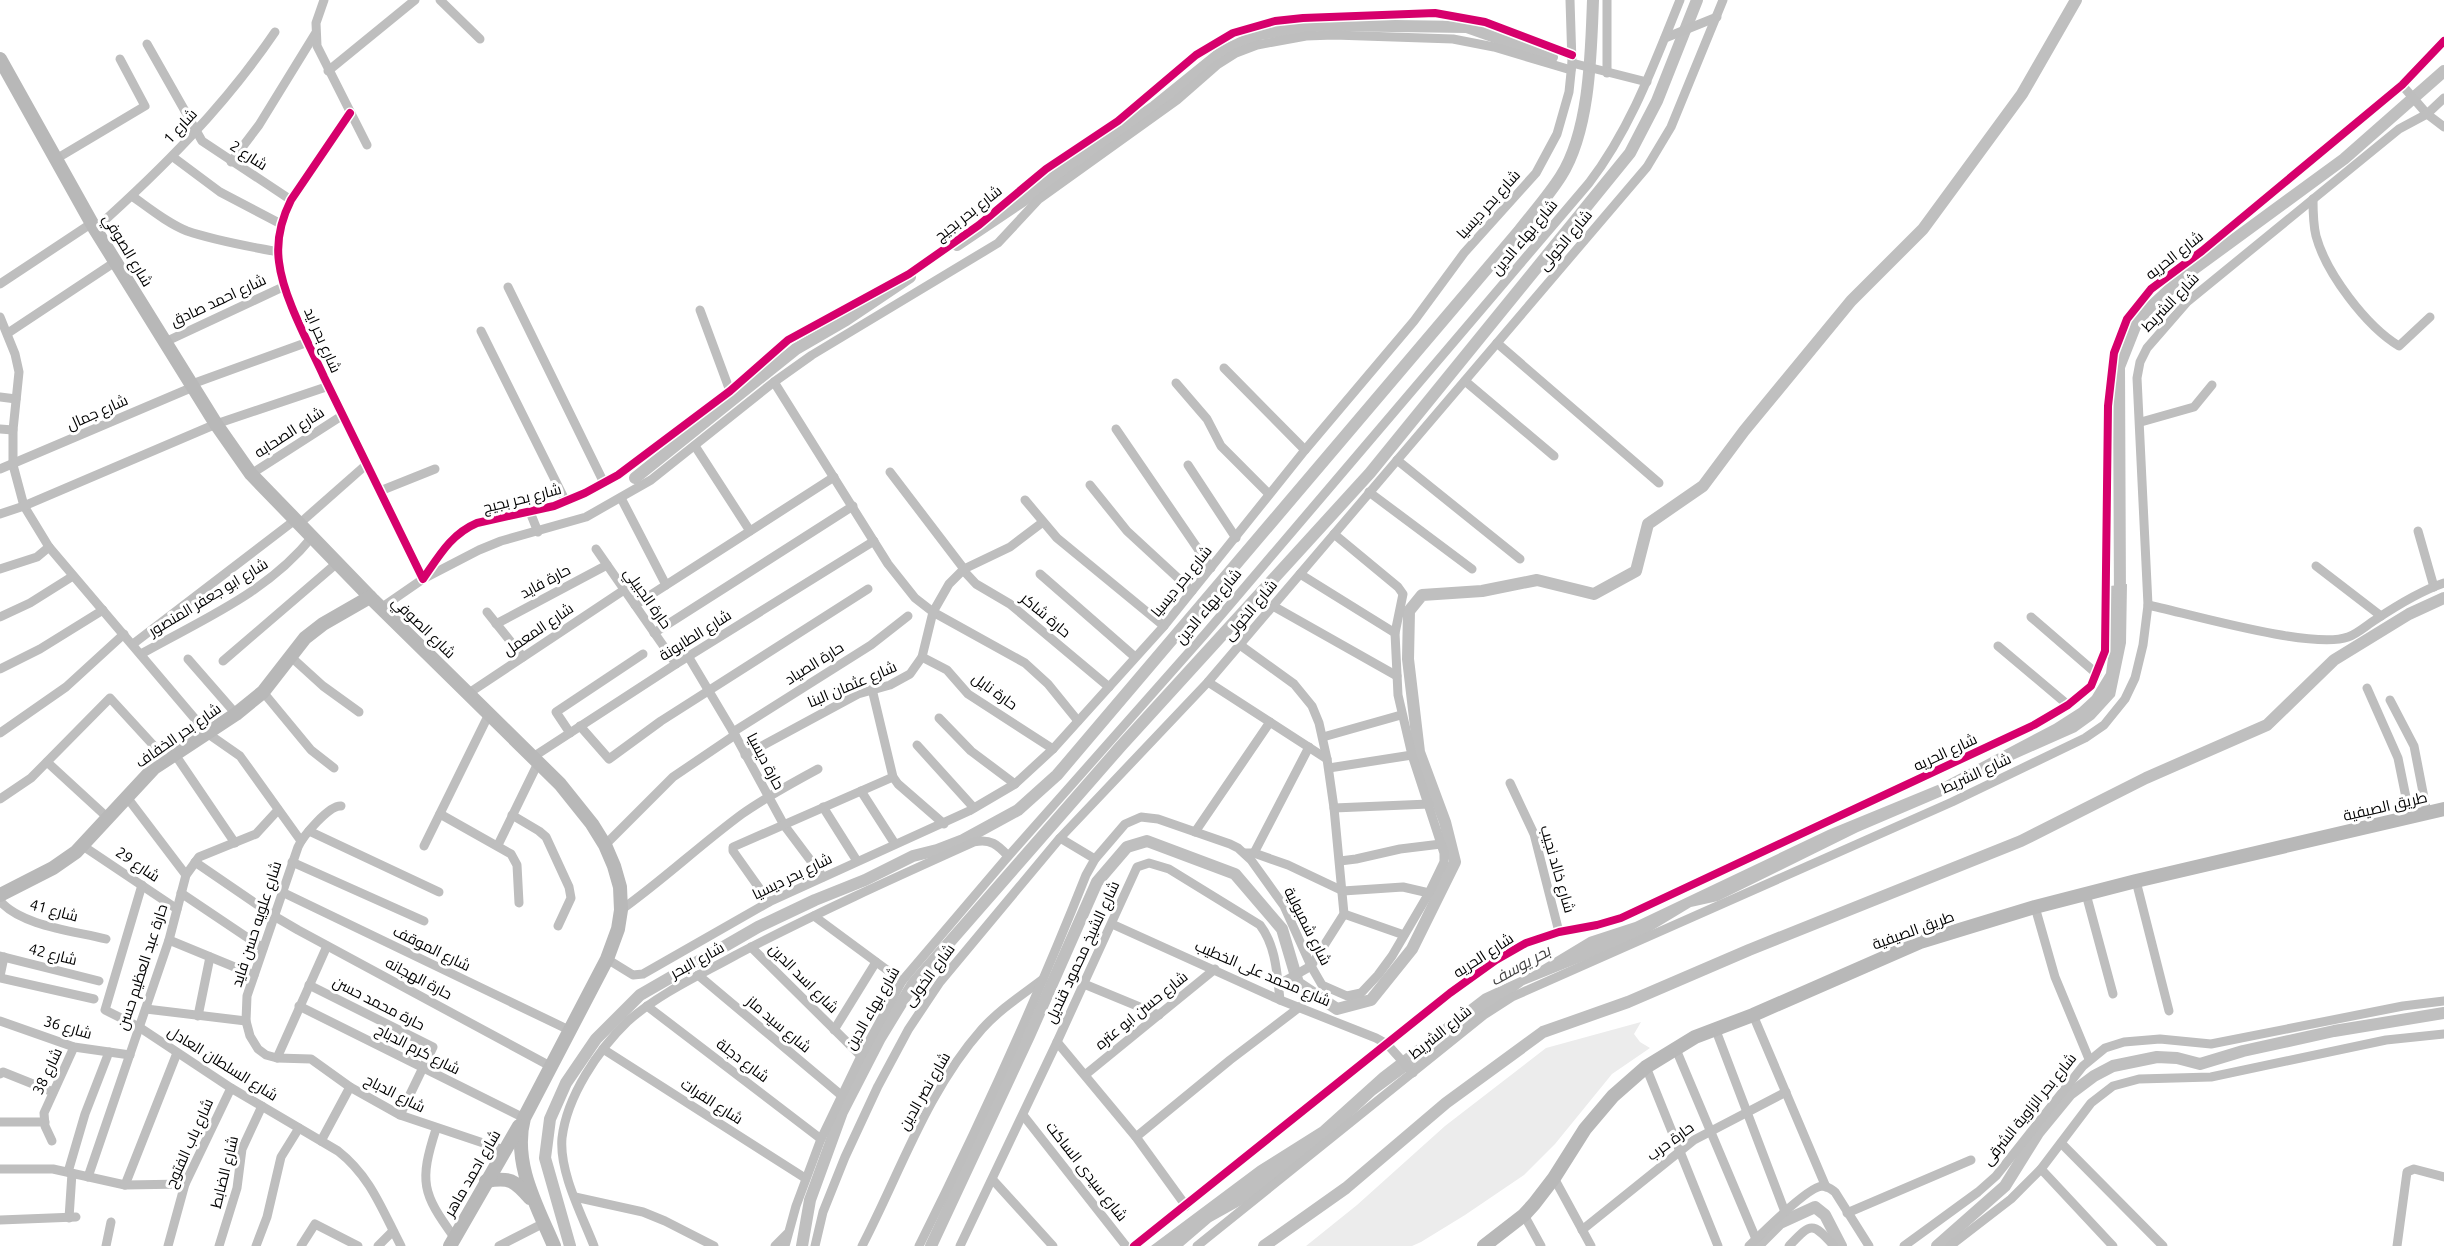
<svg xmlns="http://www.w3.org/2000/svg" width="2444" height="1246" viewBox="0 0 2444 1246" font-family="Ubuntu,Cairo,sans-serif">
  <rect width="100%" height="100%" fill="#fff"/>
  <polygon fill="#ececec" points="1641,1022 1634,1034 1640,1042 1650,1048 1612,1074 1555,1144 1524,1175 1465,1215 1421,1242 1412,1246 1306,1246 1357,1205 1445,1126 1546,1048"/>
  <polygon fill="#bfbfbf" points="2127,584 2126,643 2115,696 2094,719 2076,732 1997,767 1947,794 1858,832 1718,901 1691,907 1638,939 1524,985 1375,1095 1320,1146 1254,1198 1211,1222 1183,1246 1151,1246 1258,1166 1320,1127 1380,1073 1483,994 1531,972 1589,937 1635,922 1828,830 1940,784 2054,724 2079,708 2092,696 2106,673 2110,643 2110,586"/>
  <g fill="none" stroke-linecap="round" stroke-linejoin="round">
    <g stroke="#bfbfbf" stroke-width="12">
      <polyline points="957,245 1024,200 1079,158 1154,107 1222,52 1260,34 1321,25 1467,27 1552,57"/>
      <polyline points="635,478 796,349 846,320 910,277"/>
      <polyline points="2120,602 2119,367 2138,319 2183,277 2344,159 2444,71"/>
      <path d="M570 1246 545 1158 550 1119 566 1083 596 1039 640 995 758 927 815 900 865 880 913 856 937 850 963 840 1018 810 1057 775 1519 231C1533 213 1549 195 1561 176 1590 130 1591 53 1593 0"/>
      <polyline points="802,1246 810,1200 842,1112 880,1038 913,984 1121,746 1370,473 1630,153 1657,101 1697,0"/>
      <polyline points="931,1246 1029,1036 1097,882 1127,847 1147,841 1235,874 1282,929 1298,983 1337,1009 1371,1000 1412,949 1455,862 1445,822 1419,752 1408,659 1409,611 1422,595 1482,591 1537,580 1594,594 1636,571 1648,524 1703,486 1744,431 1851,301 1923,229 2022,94 2076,0"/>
      <polyline points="1264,1246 1346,1188 1446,1103 1543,1032 1628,1002 1749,950 2021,841 2146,778 2267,725 2334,660 2409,614 2444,598"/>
      <polyline points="1757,1246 1780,1223 1815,1207 1825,1215 1841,1246"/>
      <polyline points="1937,1246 2005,1186 2038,1133 2070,1094 2094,1076 2113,1066 2157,1057 2177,1058 2200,1064 2243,1051 2334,1031 2444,1013"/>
    </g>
    <g stroke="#bebebe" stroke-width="9">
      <polyline points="324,0 316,23 317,46 367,145"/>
      <polyline points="440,0 480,39"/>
      <polyline points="1607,0 1607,73"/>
      <polyline points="1665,38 1717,17"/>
      <polyline points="147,44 202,141 291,200"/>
      <polyline points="1572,63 1647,82"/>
      <polyline points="328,71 415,0"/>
      <polyline points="2402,85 2427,114 2444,127"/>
      <path d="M350 113 291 200C281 220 276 240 279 262 283 297 309 344 324 377 357 444 390 511 423 579 439 556 451 534 477 523L554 506 585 493 618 475 730 391 788 340 909 274 979 225 1046 169 1118 121 1196 55 1233 33 1275 21 1303 18 1435 13 1485 22 1572 55"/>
      <polyline points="173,157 220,192 281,224"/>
      <polyline points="56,159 145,106 120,59"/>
      <polyline points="231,162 259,125 315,34"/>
      <path d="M132 196C149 208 167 223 187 231 216 241 248 246 278 252"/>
      <path d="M2313 199C2313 211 2313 224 2316 236 2326 273 2366 326 2399 346L2430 317"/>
      <path d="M95 229C162 169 224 107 275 32"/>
      <polyline points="0,284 92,223"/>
      <polyline points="508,287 604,483"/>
      <polyline points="700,310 730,391"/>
      <polyline points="0,317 15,354 19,372 13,430 13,465 24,506 49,547 207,733 240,756 301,841"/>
      <polyline points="481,331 566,502"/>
      <polyline points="8,333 115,262"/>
      <polyline points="165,342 285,286"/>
      <polyline points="1497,343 1659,483"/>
      <polyline points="1224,368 1305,450"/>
      <polyline points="1465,381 1554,456"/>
      <polyline points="774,382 888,564 915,598 933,612 1025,663 1048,684 1078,721"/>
      <polyline points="1176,383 1207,419 1221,446 1269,494"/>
      <polyline points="192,384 308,342"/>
      <polyline points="0,397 16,399"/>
      <polyline points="2141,422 2194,407 2212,385"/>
      <polyline points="0,429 13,430"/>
      <polyline points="1116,429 1211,568"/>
      <polyline points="695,446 750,531"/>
      <polyline points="1397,460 1520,559"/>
      <polyline points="1188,465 1236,538"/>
      <polyline points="0,469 193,387"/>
      <polyline points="890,472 964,569"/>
      <polyline points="251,474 343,415"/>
      <polyline points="1090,485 1127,531 1192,591"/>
      <polyline points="380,491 435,469"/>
      <polyline points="1369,492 1472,569"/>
      <polyline points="621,498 666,585"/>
      <polyline points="1025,500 1057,538 1164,626"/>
      <polyline points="530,512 538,532"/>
      <polyline points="0,514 24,506 216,424 329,386"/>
      <polyline points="299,524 367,464"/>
      <polyline points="2418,531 2434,587"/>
      <polyline points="596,549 676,664"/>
      <polyline points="2316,566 2381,616"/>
      <polyline points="0,569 37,557 49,547"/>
      <polyline points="963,570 976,584 1010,604 1109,687"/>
      <polyline points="1040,574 1135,657"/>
      <polyline points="1300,574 1395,633"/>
      <polyline points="635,605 834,477"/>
      <path d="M2148 605C2190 614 2313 650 2348 637 2357 634 2367 625 2375 620 2396 606 2420 591 2444 583"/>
      <polyline points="1273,606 1397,676"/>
      <polyline points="381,608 423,579 479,550 501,541 586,517 651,480 774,382 812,355 998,243 1039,199 1177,100 1217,65 1236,53 1257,45 1306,36 1334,35 1453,39 1494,47 1571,70"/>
      <polyline points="487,612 523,657"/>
      <polyline points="0,617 30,603 73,576"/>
      <polyline points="2031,617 2097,674"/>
      <polyline points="496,624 607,565"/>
      <polyline points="654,633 853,506"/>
      <polyline points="133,644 295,520"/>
      <polyline points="1240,645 1294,684 1312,706 1319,723 1327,759 1334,808 1344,914 1311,966 1278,985"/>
      <polyline points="1998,646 2068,705"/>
      <path d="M141 654C203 619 267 593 312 537"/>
      <polyline points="290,656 323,686 359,712"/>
      <polyline points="688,656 735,735 784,825 823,877"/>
      <polyline points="922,657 947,670 968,694 1053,749"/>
      <polyline points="188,659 236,714"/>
      <polyline points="223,661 337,563"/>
      <polyline points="0,669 40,649 103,610"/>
      <polyline points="1208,682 1327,759"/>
      <polyline points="2367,688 2398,758 2410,817"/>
      <polyline points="872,689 893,777 898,784 944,824"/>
      <polyline points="263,692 311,750 334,768"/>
      <polyline points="469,693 624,590"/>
      <polyline points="2390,700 2414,746 2427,813"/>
      <polyline points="939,718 971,751 1015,784"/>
      <polyline points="580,726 609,759 661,721 868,589"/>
      <polyline points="733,732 871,645 908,616"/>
      <polyline points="0,733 66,687 124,634"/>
      <polyline points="570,733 556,712 643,654"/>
      <polyline points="1323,737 1401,715"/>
      <polyline points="917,745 974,808"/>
      <polyline points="174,753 235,843"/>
      <polyline points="745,755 858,694 890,685 910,674 922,657 933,612 949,584 964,569 1010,547 1043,522"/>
      <polyline points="533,757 676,664 874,541"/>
      <polyline points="47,762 108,818"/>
      <polyline points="1329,768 1412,755"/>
      <polyline points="1510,783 1534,834 1559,932"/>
      <polyline points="861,791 895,844"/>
      <polyline points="126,796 186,875"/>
      <polyline points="0,799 31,778 110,698 166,759"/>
      <path d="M341 806C329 805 303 836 298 847L247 996 246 1021 250 1036 258 1049 266 1055 277 1058 311 1059 350 1087 400 1115 504 1150"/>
      <polyline points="823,807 857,861"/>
      <polyline points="1334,808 1429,804"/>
      <polyline points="440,814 511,854 517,865 519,903"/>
      <polyline points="512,815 539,831 546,837 569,887 571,898 558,926"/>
      <polyline points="309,831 439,892"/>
      <polyline points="1195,832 1270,722"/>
      <polyline points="1060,838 1095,859"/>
      <polyline points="498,845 538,763"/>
      <polyline points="605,845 673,777 735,735"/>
      <polyline points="83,846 177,909"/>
      <polyline points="424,846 489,714"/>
      <polyline points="1245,853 1254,853 1288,865 1343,891 1403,887 1429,893"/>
      <polyline points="1254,853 1309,747"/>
      <polyline points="1340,861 1356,859 1400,849 1441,844"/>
      <polyline points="195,862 274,916 298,930 550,1066"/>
      <polyline points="292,862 424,921"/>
      <polyline points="2136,881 2169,1011"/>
      <path d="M142 885 105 1010 139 1027 231 1088 338 1151C371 1177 382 1210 401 1246"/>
      <polyline points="282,892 569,1030"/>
      <polyline points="181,893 263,948"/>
      <polyline points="2086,894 2113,994"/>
      <path d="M0 901C21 926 75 931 106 939"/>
      <polyline points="769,902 733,851 733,847 893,777"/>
      <polyline points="2035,907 2055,977 2089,1059"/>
      <path d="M621 910C663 880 700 845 742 814 766 797 792 783 818 769"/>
      <polyline points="1344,914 1404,935"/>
      <polyline points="814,916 902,981"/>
      <polyline points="1112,924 1280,1000 1376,1038 1387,1044 1413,1073"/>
      <polyline points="169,940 254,975"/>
      <polyline points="751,947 861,1056"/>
      <polyline points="0,956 99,981"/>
      <polyline points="607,959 633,975 643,974 769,902 969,811 1015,784 1053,749 1164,626 1305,450 1414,321 1464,253 1536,173 1557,134 1569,92 1572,63 1570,0"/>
      <polyline points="698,975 841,1095"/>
      <polyline points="0,976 4,957"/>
      <polyline points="0,978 94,999"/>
      <polyline points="1084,984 1159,1015"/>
      <polyline points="309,985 433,1047 400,1115"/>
      <polyline points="299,1006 524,1118"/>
      <polyline points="647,1006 821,1139"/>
      <polyline points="146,1009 246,1021"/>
      <polyline points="1753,1015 1826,1187"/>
      <polyline points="198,1016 210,957"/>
      <polyline points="0,1021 74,1047 130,1055"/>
      <polyline points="1715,1028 1785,1212"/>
      <polyline points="834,1030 876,962"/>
      <polyline points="1057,1042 1136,1137 1186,1206"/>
      <polyline points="1675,1047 1756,1239"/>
      <polyline points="603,1049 805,1178"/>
      <polyline points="277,1058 327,946"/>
      <polyline points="1646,1067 1718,1246"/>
      <polyline points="0,1074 3,1072 53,1092"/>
      <polyline points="1085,1075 1215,969"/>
      <polyline points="1023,1115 1126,1246"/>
      <polyline points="0,1122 45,1122"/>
      <path d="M436 1129C419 1182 422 1193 454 1237"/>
      <polyline points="1136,1137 1230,1060 1301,1006"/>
      <polyline points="52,1141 45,1126 44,1113 74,1047"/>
      <polyline points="321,1141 350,1087"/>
      <polyline points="2061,1143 2163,1246"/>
      <polyline points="0,1169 53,1169 125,1185 185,1184"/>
      <polyline points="2041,1169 2113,1246"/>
      <polyline points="68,1172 85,1114 109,1052"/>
      <polyline points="88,1177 169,940 186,875 199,857 256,834 278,810"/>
      <polyline points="1554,1178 1591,1246"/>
      <polyline points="993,1180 1053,1246"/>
      <polyline points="125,1185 177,1053"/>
      <polyline points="575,1197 643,1212 665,1221 714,1246"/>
      <polyline points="1847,1213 1971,1160"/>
      <polyline points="1524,1215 1541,1246"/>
      <polyline points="69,1218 72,1173"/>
      <polyline points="0,1220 76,1217"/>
      <polyline points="1582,1230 1694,1140 1786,1092"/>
      <polyline points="106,1246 111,1222"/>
      <polyline points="168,1246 185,1184 231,1088"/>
      <polyline points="219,1246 237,1188 242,1149 262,1106"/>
      <polyline points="256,1246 267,1217 281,1157 299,1128"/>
      <polyline points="301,1246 315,1224 358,1246"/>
      <polyline points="378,1246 393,1231"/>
      <polyline points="499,1246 544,1223"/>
      <path d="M594 1246C582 1215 559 1172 562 1138 567 1096 598 1050 628 1021 660 993 700 975 736 955 814 914 894 878 974 842 990 838 998 845 1008 856"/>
      <polyline points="775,1246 787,1234"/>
      <path d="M785 1246 796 1206 821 1139 861 1056 902 981 1005 860 1205 634 1589 183C1631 128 1654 64 1680 0"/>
      <polyline points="815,1246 823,1212 845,1157 878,1086 908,1030 940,982 1060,838 1208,682 1647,167 1671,127 1723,0"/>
      <path d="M862 1246C900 1173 927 1091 982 1029 1000 1009 1022 995 1043 979"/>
      <path d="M919 1246C980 1124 1036 1001 1086 875L1095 859 1125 824 1141 817 1158 819 1230 844 1238 848 1251 860 1284 906 1311 966 1322 985 1347 996 1361 993 1378 975 1392 956 1429 893 1444 862V853L1412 755 1398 695 1395 633 1403 594 1398 587 1334 534"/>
      <path d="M960 1246 1057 1042 1137 867 1149 863 1169 869 1260 925C1276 946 1277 974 1280 1000"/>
      <polyline points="1134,1246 1450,993 1496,960 1526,943 1559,932 1597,925 1621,918 2034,725 2068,705 2091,686 2105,651 2108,406 2114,353 2127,319 2151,289 2202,251 2402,85 2444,41"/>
      <polyline points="1197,1246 1484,1015 1512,997 1952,802 2085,738 2104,725 2125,699 2135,678 2143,645 2148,605 2137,378 2140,362 2147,348 2187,302 2399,129 2427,114 2444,98"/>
      <path d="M1749 1246C1761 1234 1808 1187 1822 1186 1828 1186 1831 1189 1835 1192L1869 1246"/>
      <path d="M1789 1246C1811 1223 1812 1221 1834 1246"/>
      <polyline points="1904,1246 1978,1192 1996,1176 2083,1066 2105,1048 2124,1042 2160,1039 2211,1044 2403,1006 2444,1001"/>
      <polyline points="1950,1246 2011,1199 2041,1169 2091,1103 2113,1086 2139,1079 2211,1077 2386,1040 2444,1034"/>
      <polyline points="2397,1246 2407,1172 2414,1169 2444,1177"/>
    </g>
    <g stroke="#b8b8b8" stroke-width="14">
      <path d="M0 59 95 229 216 424 251 474 373 600 560 784 592 824 605 845 614 866 620 887 621 910 618 929 607 959 524 1118C512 1163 537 1206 554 1246"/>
      <polyline points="0,895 53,868 76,852 154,768 236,714 263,692 305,638 323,624 370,597"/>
      <path d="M486 1181C510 1177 514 1180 530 1198"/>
      <polyline points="450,1246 519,1126"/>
      <polyline points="1484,1246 1524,1215 1534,1204 1554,1178 1585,1129 1613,1096 1646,1067 1695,1037 1753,1015 1920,942 2035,907 2136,881 2444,809"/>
    </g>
    <g stroke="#fff" stroke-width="11">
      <g id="cycleway">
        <path d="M350 113 291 200C281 220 276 240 279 262 283 297 309 344 324 377 357 444 390 511 423 579 439 556 451 534 477 523L554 506 585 493 618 475 730 391 788 340 909 274 979 225 1046 169 1118 121 1196 55 1233 33 1275 21 1303 18 1435 13 1485 22 1572 55"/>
        <polyline points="1134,1246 1450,993 1496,960 1526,943 1559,932 1597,925 1621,918 2034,725 2068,705 2091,686 2105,651 2108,406 2114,353 2127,319 2151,289 2202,251 2402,85 2444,41"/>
      </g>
    </g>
    <use href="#cycleway" stroke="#d6006c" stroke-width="8"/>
  </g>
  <g text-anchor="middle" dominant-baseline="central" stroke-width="6" stroke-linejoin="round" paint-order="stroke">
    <g font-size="15" fill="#000" stroke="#fff">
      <text transform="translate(180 126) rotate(-47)">شارع 1</text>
      <text transform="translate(249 155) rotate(33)">شارع 2</text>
      <text transform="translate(1488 204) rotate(-48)">شارع بحر ديسيا</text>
      <text transform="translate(968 213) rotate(-38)">شارع بحر بجيج</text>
      <text transform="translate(1524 237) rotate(-50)">شارع بهاء الدين</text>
      <text transform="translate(1565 240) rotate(-50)">شارع الخولى</text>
      <text transform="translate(128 250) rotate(59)">شارع الصوفي</text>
      <text transform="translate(2174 255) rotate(-38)">شارع الحريه</text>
      <text transform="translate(218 300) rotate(-25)">شارع احمد صادق</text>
      <text transform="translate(2170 302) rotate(-46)">شارع الشريط</text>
      <text transform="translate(323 340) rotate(66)">شارع بحر ايد</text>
      <text transform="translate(97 412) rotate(-24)">شارع جمال</text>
      <text transform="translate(289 432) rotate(-33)">شارع الصحابه</text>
      <text transform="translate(522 498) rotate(-14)">شارع بحر بجيج</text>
      <text transform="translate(545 581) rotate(-28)">حارة فايد</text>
      <text transform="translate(1181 581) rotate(-51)">شارع بحر ديسيا</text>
      <text transform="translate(208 597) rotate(-31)">شارع ابو جعفر المنصور</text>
      <text transform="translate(648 598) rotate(55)">حارة الجبيلي</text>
      <text transform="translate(1208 606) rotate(-50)">شارع بهاء الدين</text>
      <text transform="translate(1250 610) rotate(-50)">شارع الخولى</text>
      <text transform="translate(1046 615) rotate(40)">حارة شاكر</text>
      <text transform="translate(424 627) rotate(44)">شارع الصوفي</text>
      <text transform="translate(538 629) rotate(-34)">شارع المعمل</text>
      <text transform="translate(695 635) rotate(-32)">شارع الطابونة</text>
      <text transform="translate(814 663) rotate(-32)">حارة الصياد</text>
      <text transform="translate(852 684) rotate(-23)">شارع عثمان البنا</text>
      <text transform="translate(995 691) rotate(36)">حارة نايل</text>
      <text transform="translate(178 735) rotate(-35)">شارع بحر الخفاف</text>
      <text transform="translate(1945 752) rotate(-25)">شارع الحريه</text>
      <text transform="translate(766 761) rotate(62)">حارة ديسيا</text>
      <text transform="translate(1976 773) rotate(-25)">شارع الشريط</text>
      <text transform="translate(2385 806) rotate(-13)">طريق الصيفية</text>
      <text transform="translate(138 864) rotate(34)">شارع 29</text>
      <text transform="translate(1558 869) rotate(74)">شارع خالد نجيب</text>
      <text transform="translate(792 876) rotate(-26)">شارع بحر ديسيا</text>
      <text transform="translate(54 910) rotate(15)">شارع 41</text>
      <text transform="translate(256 924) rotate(-72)">شارع علويه حسن فايد</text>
      <text transform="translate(1308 926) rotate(63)">شارع شمبولية</text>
      <text transform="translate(1913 930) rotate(-20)">طريق الصيفية</text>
      <text transform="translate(432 948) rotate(26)">شارع الموقف</text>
      <text transform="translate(1082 952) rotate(-65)">شارع الشيخ محمود قنديل</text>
      <text transform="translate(53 954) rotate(14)">شارع 42</text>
      <text transform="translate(1483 955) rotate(-33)">شارع الحريه</text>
      <text transform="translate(697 960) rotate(-29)">شارع البحر</text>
      <text transform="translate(142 967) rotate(-72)">حارة عبد العظيم حسن</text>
      <text transform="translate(1263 973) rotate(23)">شارع محمد على الخطيب</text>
      <text transform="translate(929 975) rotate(-53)">شارع الخولى</text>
      <text transform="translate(419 978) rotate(28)">حارة الهجانه</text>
      <text transform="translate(804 978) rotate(45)">شارع اسد الدين</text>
      <text transform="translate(379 1003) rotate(27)">حارة محمد حسن</text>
      <text transform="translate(872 1008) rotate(-60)">شارع بهاء الدين</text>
      <text transform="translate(1141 1010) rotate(-39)">شارع حسن ابو عتره</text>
      <text transform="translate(779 1024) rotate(40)">شارع سيد ماز</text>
      <text transform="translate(68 1027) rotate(16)">شارع 36</text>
      <text transform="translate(1440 1032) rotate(-39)">شارع الشريط</text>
      <text transform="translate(418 1049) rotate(27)">شارع كرم الدباح</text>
      <text transform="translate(743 1060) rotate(37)">شارع دجلة</text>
      <text transform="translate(223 1063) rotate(32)">شارع السلطان العادل</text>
      <text transform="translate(47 1071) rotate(-65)">شارع 38</text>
      <text transform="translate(924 1091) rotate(-60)">شارع نصر الدين</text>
      <text transform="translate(395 1093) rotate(27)">شارع الدباح</text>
      <text transform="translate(712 1101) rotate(33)">شارع الفرات</text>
      <text transform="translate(2029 1109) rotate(-51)">شارع بحر الزاوية الشرقى</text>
      <text transform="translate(1670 1141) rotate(-36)">حارة حرب</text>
      <text transform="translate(189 1143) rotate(-66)">شارع باب الفتوح</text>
      <text transform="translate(1087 1171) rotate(52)">شارع سيدى الساكت</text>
      <text transform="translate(224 1172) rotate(-76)">شارع الضابط</text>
      <text transform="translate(472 1173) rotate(-60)">شارع احمد ماهر</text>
    </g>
    <g font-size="16" font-style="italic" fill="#444" stroke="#fff">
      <text transform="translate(1520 965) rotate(-29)">بحر يوسف</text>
    </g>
  </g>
</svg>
